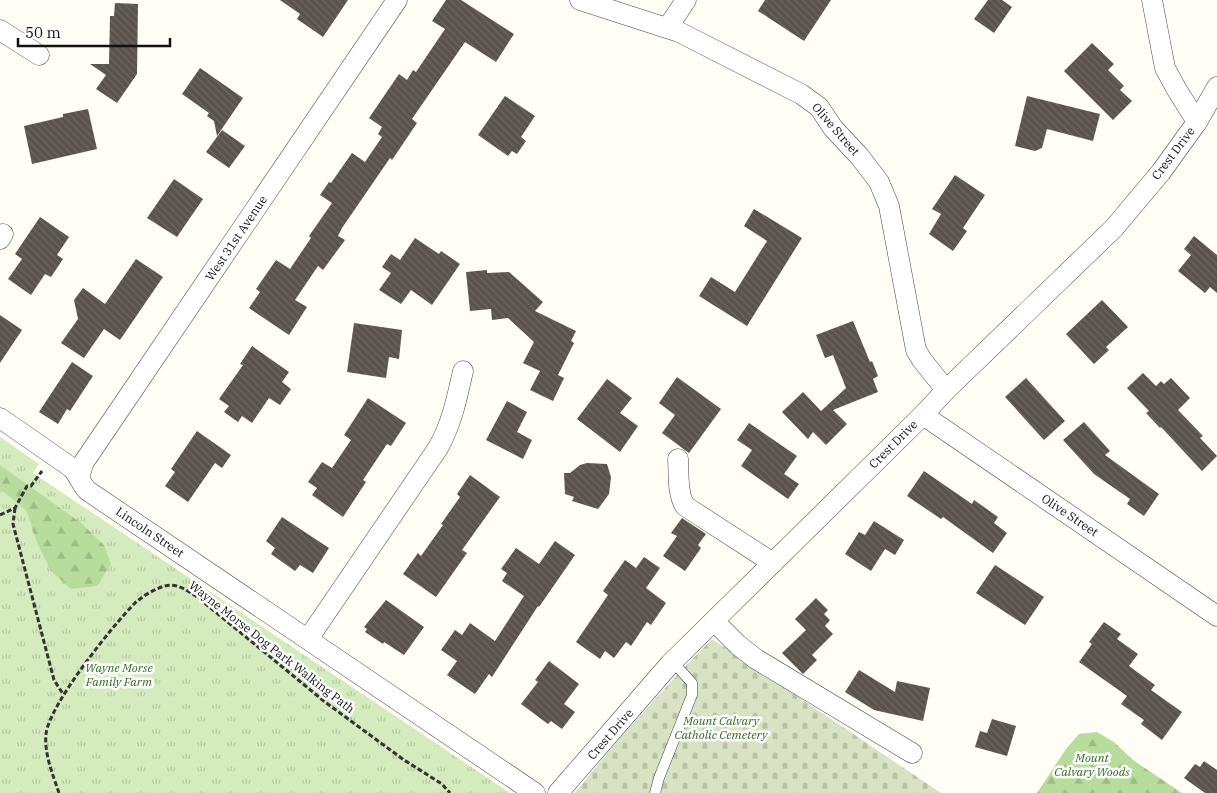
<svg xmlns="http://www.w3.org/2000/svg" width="1217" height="793" viewBox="0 0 1217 793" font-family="'IBM Plex Serif',serif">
  <defs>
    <pattern id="grass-tufts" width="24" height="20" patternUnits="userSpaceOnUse" patternTransform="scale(1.25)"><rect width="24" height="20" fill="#d4ebbd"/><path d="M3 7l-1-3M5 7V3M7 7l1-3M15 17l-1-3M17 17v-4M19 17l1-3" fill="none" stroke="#b5c8a1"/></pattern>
    <pattern id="forest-firs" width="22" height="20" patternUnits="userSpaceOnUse" patternTransform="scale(1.25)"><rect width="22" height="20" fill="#b8dc9c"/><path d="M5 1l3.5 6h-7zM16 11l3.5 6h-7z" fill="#9dbc85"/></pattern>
    <pattern id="cemetery-stones" width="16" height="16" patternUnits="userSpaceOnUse" patternTransform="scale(1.25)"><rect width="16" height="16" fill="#d9e3c4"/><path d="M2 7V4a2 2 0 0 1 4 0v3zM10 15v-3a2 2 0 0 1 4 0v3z" fill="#b9c2a7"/></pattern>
    <pattern id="building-back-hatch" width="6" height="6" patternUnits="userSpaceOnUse" patternTransform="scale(1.25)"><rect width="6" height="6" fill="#5a524d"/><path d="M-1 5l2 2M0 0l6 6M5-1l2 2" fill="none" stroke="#6d6662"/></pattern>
  </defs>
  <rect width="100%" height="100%" fill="#fffdf5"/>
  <polygon fill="url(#grass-tufts)" points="0,437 39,464 33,473 510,793 0,793"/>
  <g fill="url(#forest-firs)">
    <polygon points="0,465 81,523 104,545 111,564 97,586 71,589 51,571 38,545 27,512 17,502 2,491 0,492"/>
    <polygon points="1097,732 1114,742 1133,760 1182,793 1037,793 1066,749 1079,734"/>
  </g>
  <path fill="url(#cemetery-stones)" d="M712 639 941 793H575C617 739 664 688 712 639Z"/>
  <g fill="url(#building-back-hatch)">
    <polygon points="280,0 348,0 323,37 297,19 300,14"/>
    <polygon points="446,0 461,0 514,34 496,62 465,42 412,119 417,123 392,160 390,158 342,228 338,236 345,240 323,270 318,266 295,300 307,307 289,335 249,308 260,292 256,289 276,260 290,269 311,238 309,236 332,203 320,195 329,182 331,183 352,153 365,162 382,137 378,134 382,127 369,118 399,74 407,80 413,70 416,72 445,29 432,21"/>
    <polygon points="765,0 831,0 804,41 758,11"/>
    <polygon points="988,0 1002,0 1012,7 994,33 974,19"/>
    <polygon points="115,3 138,4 137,74 117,103 96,89 106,75 90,64 109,64 110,16 114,16"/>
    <polygon points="1092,43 1114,64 1108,70 1124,86 1120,90 1132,101 1113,120 1064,71"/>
    <polygon points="200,68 243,98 217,136 214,121 207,116 209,113 182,94"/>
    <polygon points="505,96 535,116 521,137 526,141 517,154 512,151 508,156 478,135"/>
    <polygon points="1027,96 1100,114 1093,141 1047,129 1042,148 1035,151 1015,146"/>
    <polygon points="88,109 97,149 32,164 24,126 63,117 63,114"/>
    <polygon points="222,130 245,146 229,168 206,152"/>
    <polygon points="955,175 985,195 963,228 967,231 953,251 929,234 941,214 932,209"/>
    <polygon points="174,179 203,199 177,237 147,218"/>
    <polygon points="754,209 802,238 747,326 699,296 711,277 735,292 767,241 744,226"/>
    <polygon points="40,217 69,237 57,255 63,259 51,277 45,274 31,295 8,279 22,259 15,254"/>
    <polygon points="1194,236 1217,255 1217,293 1210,287 1205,293 1178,271 1191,255 1184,249"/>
    <polygon points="415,238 439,254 441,251 460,264 432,305 411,290 401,304 379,290 391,273 382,267 391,254 400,260"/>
    <polygon points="136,259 163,277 120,340 104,329 84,358 61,343 78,319 74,300 83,288 105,304"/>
    <polygon points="487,270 487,273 509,272 543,302 535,311 576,331 571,341 574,343 558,375 564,378 553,401 530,390 540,371 523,363 534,342 508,318 492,320 491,309 470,311 466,272"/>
    <polygon points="1102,300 1128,327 1106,347 1109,350 1094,364 1066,334"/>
    <polygon points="0,315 22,330 0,363"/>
    <polygon points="853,321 870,362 872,361 878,376 873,379 878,392 833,410 847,424 826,445 813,432 808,439 782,412 803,392 821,411 846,388 833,355 825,358 816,335"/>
    <polygon points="354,323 402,330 399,359 389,357 386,378 347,372"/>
    <polygon points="252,346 289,372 282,382 291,389 280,405 269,398 252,423 242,416 238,422 224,412 229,406 219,399 243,365 240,364"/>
    <polygon points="72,362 93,376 70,411 67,409 58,424 39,412"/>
    <polygon points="1143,373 1156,386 1161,381 1164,384 1171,378 1190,398 1178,410 1203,436 1200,438 1217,456 1202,471 1161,427 1160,428 1146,413 1149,411 1127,388"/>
    <polygon points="677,377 721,409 689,453 662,433 675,415 659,403"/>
    <polygon points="1026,378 1065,421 1044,440 1005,397"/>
    <polygon points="607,379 632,398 620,413 638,426 620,452 577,419"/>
    <polygon points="368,398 406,423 391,446 387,444 363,480 366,482 343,517 312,495 317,488 308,482 322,462 332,468 351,440 344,435"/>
    <polygon points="507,401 527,412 517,432 532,440 523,459 486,440"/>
    <polygon points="1084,422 1110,451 1105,455 1159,494 1144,516 1127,504 1130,499 1094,474 1063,440"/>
    <polygon points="749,423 797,456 784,474 799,484 788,499 741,466 752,450 737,440"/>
    <polygon points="197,431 231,455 222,468 215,463 188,502 165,486 175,472 171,469"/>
    <polygon points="587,463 607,464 611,477 609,494 598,509 572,501 574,497 565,494 564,473 570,473 580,465"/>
    <polygon points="924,471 972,504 974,500 998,517 994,523 1007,533 993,553 943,517 941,519 907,496"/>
    <polygon points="470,475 500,497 462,550 467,553 436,597 403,574 418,553 421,556 443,525 441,524 460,497 457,494"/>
    <polygon points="282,517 329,548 313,573 300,565 295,571 271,554 275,548 266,541"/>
    <polygon points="682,518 706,534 698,545 701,548 685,571 663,556 677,536 671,533"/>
    <polygon points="874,521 904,540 895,555 885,549 871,571 845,554 859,532 865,535"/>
    <polygon points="555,541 575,555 539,607 538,606 492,677 489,674 475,694 447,675 457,661 441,650 455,630 462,635 470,623 495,641 524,596 502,581 507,573 501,569 516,548 539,564"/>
    <polygon points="644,557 660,568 646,588 666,603 651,625 647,622 631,646 626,642 614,658 605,651 600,659 576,642 608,595 603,591 625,560 636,568"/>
    <polygon points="995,565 1044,597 1025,625 976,593"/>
    <polygon points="816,598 828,610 824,614 830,620 825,626 833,634 812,655 817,660 803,674 782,653 806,630 795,619"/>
    <polygon points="386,600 424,627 404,655 384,642 383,644 365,632 367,629 364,627"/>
    <polygon points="1104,622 1121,634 1117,639 1138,654 1129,666 1155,685 1151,690 1182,712 1162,740 1141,724 1144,720 1121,704 1127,696 1079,662 1092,644 1089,642"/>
    <polygon points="549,661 579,684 564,704 575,712 562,729 551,721 548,724 521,704 538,682 535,680"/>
    <polygon points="859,670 895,692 897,681 930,688 923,721 874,710 845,692"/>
    <polygon points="992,719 1016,726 1007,756 975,747 980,731 987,733"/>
    <polygon points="1204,761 1217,770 1217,793 1205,793 1184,778 1195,764 1200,767"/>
  </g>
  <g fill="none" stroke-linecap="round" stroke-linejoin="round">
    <g stroke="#444" stroke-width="11">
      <polyline id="service" points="655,793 659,778 692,695 692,683 673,662"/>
    </g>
    <g stroke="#444" stroke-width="21">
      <g id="minor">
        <polyline points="580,0 679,32 801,94 819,107 833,128 860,157 879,182 889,206 916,350 922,360 946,390"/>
        <polyline points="1152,0 1165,68 1177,90 1197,122"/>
        <polyline points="668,27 686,0"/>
        <polyline points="0,30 39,55"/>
        <polyline points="0,239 3,234"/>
        <polyline points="923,415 1217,616"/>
        <path d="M0 418 72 468C79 475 81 485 88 491L535 793"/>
        <path d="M678 459C679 473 677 493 685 506L773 563"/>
        <polyline points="79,477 84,462 397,0"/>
        <polyline points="714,621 738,645 756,659 912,753"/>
        <path d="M308 639 438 448C452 423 457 398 463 371"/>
        <polyline points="558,793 670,664 923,415 946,390 1114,228 1161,172 1197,122 1217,87"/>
      </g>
    </g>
    <g stroke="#333" stroke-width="3" stroke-dasharray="5 2.5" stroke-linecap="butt">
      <polyline points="15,508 13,524 54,680 63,694"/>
      <polyline points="0,515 15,508 27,486 31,486 42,471"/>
      <path d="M59 793C53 775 44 754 46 734 49 705 113 625 135 603 143 596 154 589 165 586 177 583 186 590 196 596L325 702 404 760 442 784 450 793"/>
    </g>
    <use href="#service" stroke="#fff" stroke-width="10"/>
    <use href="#minor" stroke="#fff" stroke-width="20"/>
  </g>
  <g text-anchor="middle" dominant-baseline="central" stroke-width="5" stroke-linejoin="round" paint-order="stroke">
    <g font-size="12" fill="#111" stroke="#fff">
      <text transform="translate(836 129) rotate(49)">Olive Street</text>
      <text transform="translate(1173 153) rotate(-53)">Crest Drive</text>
      <text transform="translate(236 238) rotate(-56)">West 31st Avenue</text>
      <text transform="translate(893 444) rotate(-45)">Crest Drive</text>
      <text transform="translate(1070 515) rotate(34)">Olive Street</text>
      <text transform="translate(150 532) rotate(34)">Lincoln Street</text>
      <text transform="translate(272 647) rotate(38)">Wayne Morse Dog Park Walking Path</text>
      <text transform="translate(610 734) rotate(-49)">Crest Drive</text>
    </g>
    <g font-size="12" font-style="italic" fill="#2e6b1f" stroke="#fff">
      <text x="119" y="667">Wayne Morse<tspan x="119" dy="14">Family Farm</tspan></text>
      <text x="721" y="720">Mount Calvary<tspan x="721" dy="14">Catholic Cemetery</tspan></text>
      <text x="1092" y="757">Mount<tspan x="1092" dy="14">Calvary Woods</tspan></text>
    </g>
  </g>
  <path d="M18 38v8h152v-8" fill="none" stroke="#111111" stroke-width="2.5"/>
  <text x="25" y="38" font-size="15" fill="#111111" stroke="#ffffff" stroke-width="4" paint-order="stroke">50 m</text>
</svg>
